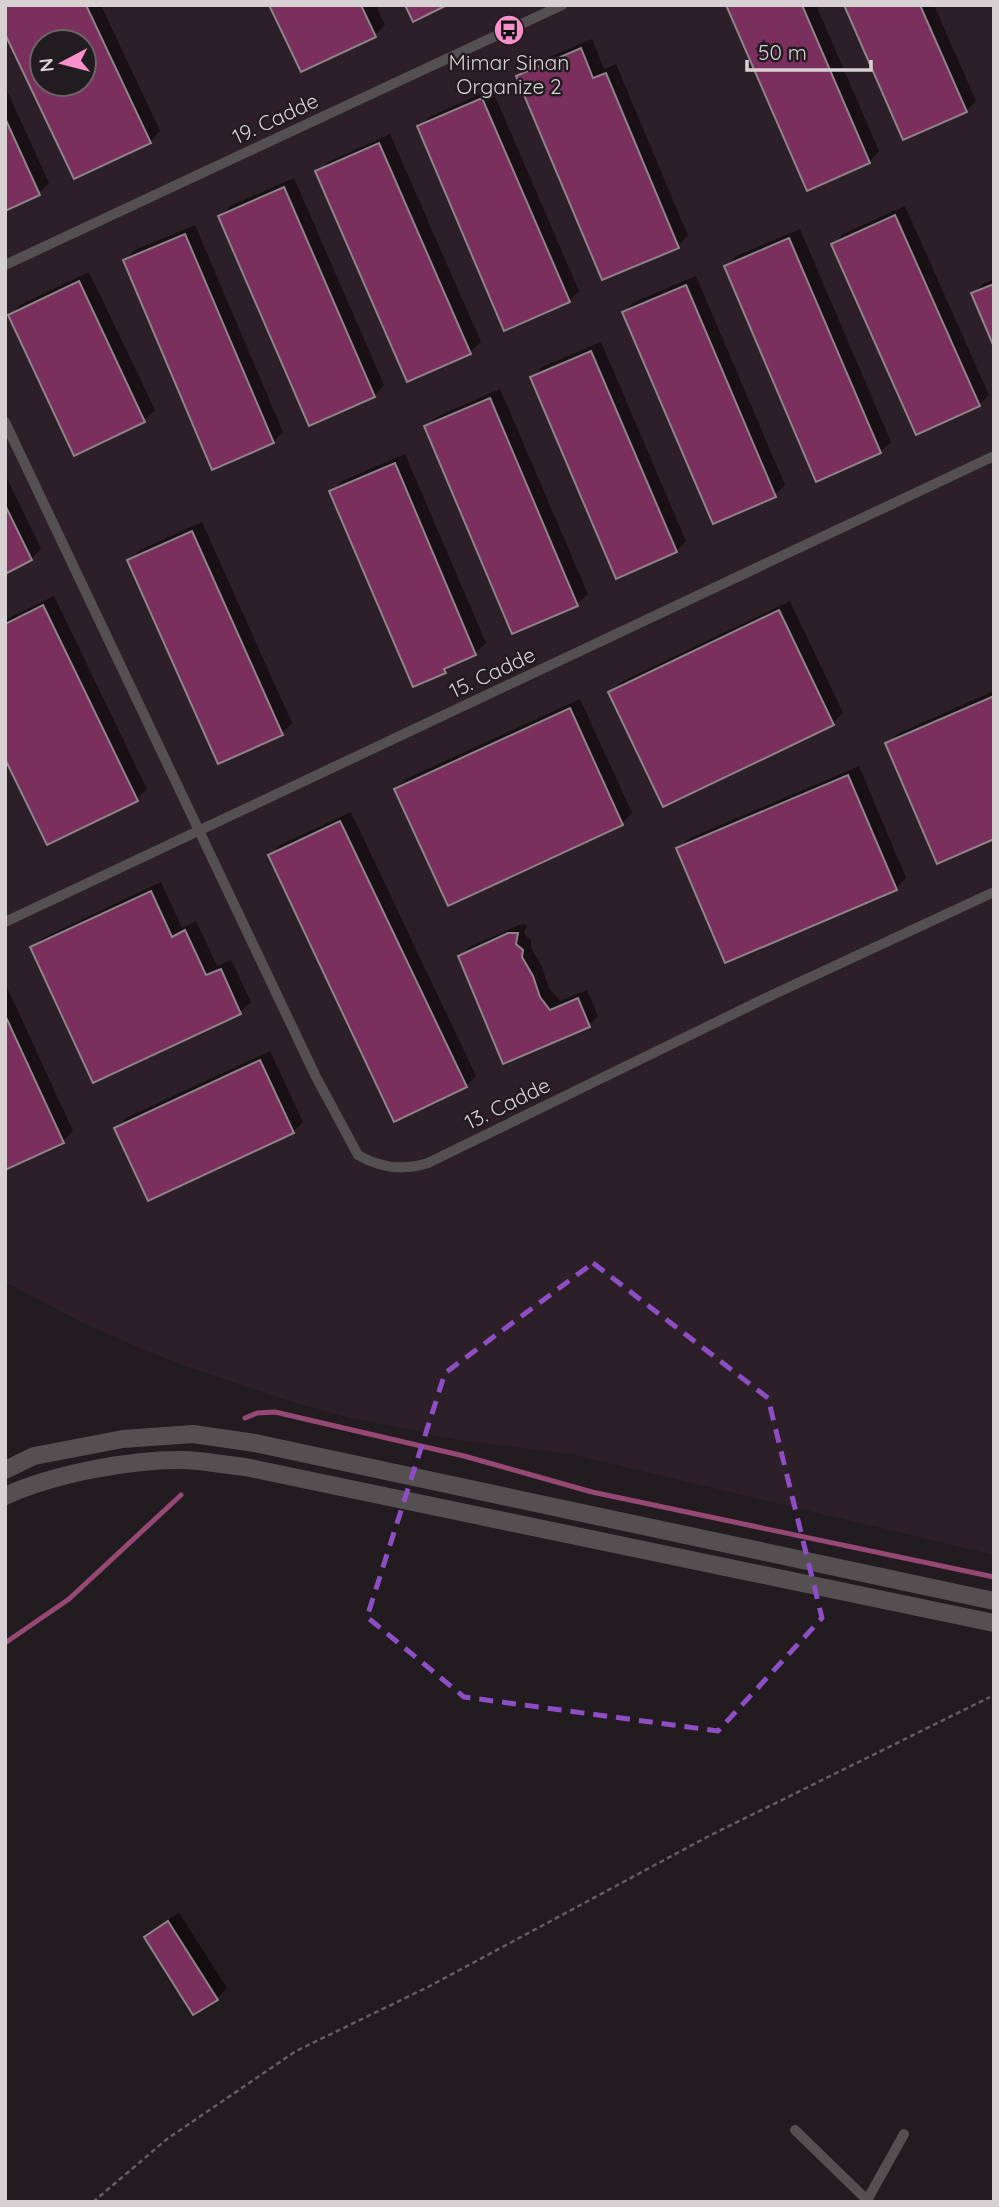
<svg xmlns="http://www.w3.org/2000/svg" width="999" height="2207" viewBox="0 0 999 2207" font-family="Quicksand,sans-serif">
  <rect width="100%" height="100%" fill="#221b1f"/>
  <path fill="#2d1f27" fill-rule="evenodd" d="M5 5H994V1555L570 1454 458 1440 347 1417 292 1402 185 1366 133 1345 81 1322 5 1282ZM42 42H84V84H42Z"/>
  <g fill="#0007" fill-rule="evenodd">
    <path d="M5 5H101L160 131 150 142 74 177ZM42 42H84V84H42Z"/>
    <polygon points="271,5 376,5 385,25 375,35"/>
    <polygon points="728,5 816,5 879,151 869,162"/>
    <polygon points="846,5 934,5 976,101 966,111"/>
    <polygon points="592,39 604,69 616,64 688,236 678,246 518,76 528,66"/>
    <polygon points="5,86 49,183 39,193 5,209"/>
    <polygon points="492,89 579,291 569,301 419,127 429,117"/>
    <polygon points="390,134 481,342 470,352 408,379 317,172 328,162"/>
    <polygon points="294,178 384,385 374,396 220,217 230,206"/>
    <polygon points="905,206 989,395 979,405 833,245 843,234"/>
    <polygon points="195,225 283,432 273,442 125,260 135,250"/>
    <polygon points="800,229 891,442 880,452 726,267 736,256"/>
    <polygon points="89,272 155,410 144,420 75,453 10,315 20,305"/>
    <polygon points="696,276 785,485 775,495 624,312 634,302"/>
    <polygon points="994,279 994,342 973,294 983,284"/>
    <polygon points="601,342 686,541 676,551 532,378 542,367"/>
    <polygon points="500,389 588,594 577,604 426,427 436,417"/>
    <polygon points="405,454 486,643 475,653 455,662 445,672 332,491 342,481"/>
    <polygon points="5,474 41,549 31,559 5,572"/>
    <polygon points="202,522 292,723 282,733 129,561 140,550"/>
    <polygon points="54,596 147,789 137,799 5,755 5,620"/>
    <polygon points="790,601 843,713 833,723 610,692 621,682"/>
    <polygon points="994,691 994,837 887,744 897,734"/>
    <polygon points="580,699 632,813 622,823 396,789 406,779"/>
    <polygon points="859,766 906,878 896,888 678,849 688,839"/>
    <polygon points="351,812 476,1076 466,1086 270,856 280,845"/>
    <polygon points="161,882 182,928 196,921 217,966 231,960 251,1002 240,1012 94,1080 32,948 43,938"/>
    <polygon points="527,924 524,934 531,940 531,947 542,967 549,988 560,1001 587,990 598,1016 589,1025 504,1061 460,957 469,947 519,925"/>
    <polygon points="7,987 73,1131 63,1141 5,1168 5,988"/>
    <polygon points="270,1051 303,1122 293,1132 116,1128 126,1118"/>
    <polygon points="179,1913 227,1988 216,1999 146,1937 156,1927"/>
  </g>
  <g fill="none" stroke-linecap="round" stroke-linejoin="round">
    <g stroke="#964875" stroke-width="5">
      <polyline points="245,1418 257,1413 275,1412 464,1456 592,1492 994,1577"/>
      <polyline points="5,1643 69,1599 181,1495"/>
    </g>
  </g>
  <g fill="#7a2f5d" stroke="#8d8388" stroke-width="2" fill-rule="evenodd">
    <path d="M5 5H86L151 143 74 179 5 34ZM42 42H84V84H42Z"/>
    <polygon points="269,5 361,5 376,37 301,72"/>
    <polygon points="405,5 447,5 413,22"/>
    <polygon points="726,5 802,5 870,163 807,191"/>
    <polygon points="844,5 920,5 967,112 903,140"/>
    <polygon points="581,48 593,78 606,73 679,248 602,280 516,76"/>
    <polygon points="482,98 570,302 504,331 417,126"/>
    <polygon points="5,118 40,195 5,211"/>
    <polygon points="379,143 471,354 407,382 315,171"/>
    <polygon points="284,187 375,397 309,426 218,216"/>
    <polygon points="895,215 980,406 916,435 831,244"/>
    <polygon points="185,234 274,443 212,470 123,260"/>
    <polygon points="789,238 881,453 816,482 724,266"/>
    <polygon points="79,281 145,422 74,456 8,315"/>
    <polygon points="994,284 994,347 971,293"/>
    <polygon points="686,285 776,497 713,524 622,312"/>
    <polygon points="591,351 677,552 616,579 530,377"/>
    <polygon points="490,398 578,606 512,634 424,426"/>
    <polygon points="395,463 476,655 444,669 446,673 413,687 329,491"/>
    <polygon points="5,505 32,560 5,574"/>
    <polygon points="192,531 283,735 218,764 127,560"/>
    <polygon points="43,605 138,801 47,845 5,759 5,624"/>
    <polygon points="779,610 834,725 663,807 608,692"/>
    <polygon points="994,696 994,839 937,864 885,743"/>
    <polygon points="570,708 623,825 448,906 394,789"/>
    <polygon points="848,775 897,890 725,963 676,848"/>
    <polygon points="340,821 467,1087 394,1122 268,855"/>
    <polygon points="151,891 172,937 185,930 206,975 221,969 241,1014 93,1083 30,947"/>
    <polygon points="508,933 518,933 516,944 523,950 522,957 533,976 540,997 550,1010 578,998 590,1027 503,1064 458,956"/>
    <polygon points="5,1015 64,1143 5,1170"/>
    <polygon points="260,1060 294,1133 148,1201 114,1128"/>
    <polygon points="168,1921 218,2000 193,2015 144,1937"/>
  </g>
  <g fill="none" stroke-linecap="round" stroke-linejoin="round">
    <polyline stroke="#645e61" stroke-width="2.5" stroke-dasharray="5 3.5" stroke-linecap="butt" points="93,2202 167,2139 296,2051 428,1987 707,1837 990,1697"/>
    <g stroke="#545052" stroke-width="10">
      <polyline points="5,265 562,5"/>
      <path d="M5 422 316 1077 358 1155C380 1168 403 1171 428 1163L770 996 994 892"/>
      <polyline points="5,922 994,456"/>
      <polyline points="795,2130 866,2199"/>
      <polyline points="866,2202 904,2134"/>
    </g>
    <g stroke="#545052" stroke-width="18">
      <polyline points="5,1470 34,1456 123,1439 193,1434 255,1443 994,1601"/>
      <path d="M5 1496C53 1474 128 1460 180 1460 202 1460 224 1465 245 1467L994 1623"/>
    </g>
  </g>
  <path fill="none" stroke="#8d4dc3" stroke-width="5" stroke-dasharray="14 9" stroke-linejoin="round" d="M593 1263 768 1398 822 1618 718 1731 464 1697 367 1617 445 1373Z"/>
  <defs>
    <g id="bus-disc" transform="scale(1.575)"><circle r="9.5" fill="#f890cb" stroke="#221b1f"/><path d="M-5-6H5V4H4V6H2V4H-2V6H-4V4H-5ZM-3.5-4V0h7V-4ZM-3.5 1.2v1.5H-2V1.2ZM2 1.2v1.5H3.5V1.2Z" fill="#111"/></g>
  </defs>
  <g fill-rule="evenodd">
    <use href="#bus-disc" x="509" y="30"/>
  </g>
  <g text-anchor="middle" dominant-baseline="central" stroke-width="5" stroke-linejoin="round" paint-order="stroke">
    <g font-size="21" fill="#d7d1d4" stroke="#221b1f">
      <text x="509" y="62">Mimar Sinan<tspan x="509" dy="24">Organize 2</tspan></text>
    </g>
    <g font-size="21" fill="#d7d1d4" stroke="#221b1f">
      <text transform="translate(275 118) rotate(-25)">19. Cadde</text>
      <text transform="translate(492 672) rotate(-25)">15. Cadde</text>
      <text transform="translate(507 1103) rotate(-26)">13. Cadde</text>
    </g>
  </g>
  <rect width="999" height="2207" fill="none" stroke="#d7d1d4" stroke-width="14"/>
  <g transform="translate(63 63) rotate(263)"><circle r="33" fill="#221b1f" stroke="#6a6467" stroke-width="2"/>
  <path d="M0-5L12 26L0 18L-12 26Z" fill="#f890cb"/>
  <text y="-10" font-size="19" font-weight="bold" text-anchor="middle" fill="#d7d1d4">N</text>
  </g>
  <path d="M747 60v10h124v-10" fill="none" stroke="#d7d1d4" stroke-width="3.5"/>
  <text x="758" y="60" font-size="21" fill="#d7d1d4" stroke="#221b1f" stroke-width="5" paint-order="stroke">50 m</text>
</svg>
